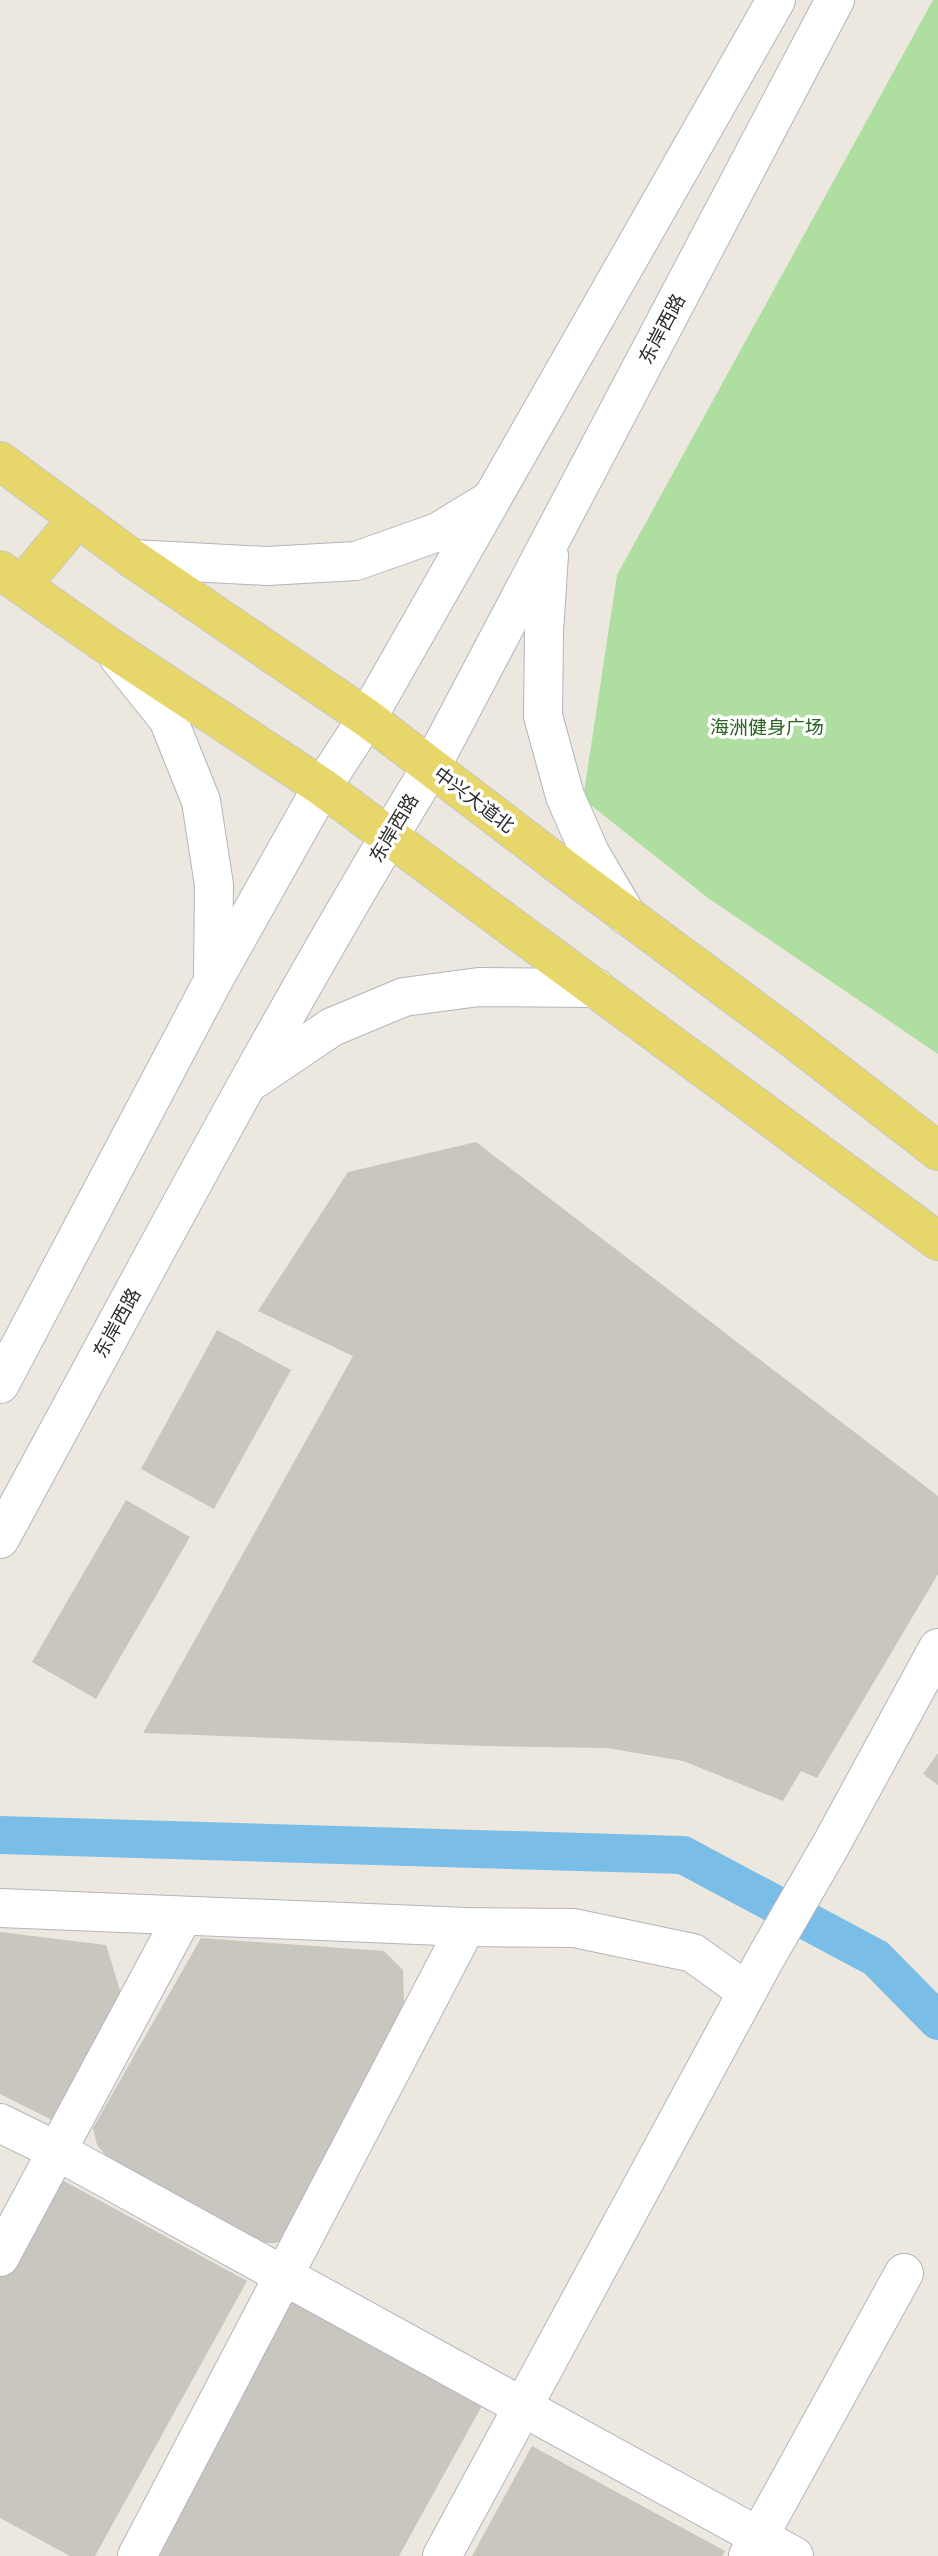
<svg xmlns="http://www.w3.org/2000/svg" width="938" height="2556" viewBox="0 0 938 2556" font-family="'Fira Sans','Noto Sans SC',sans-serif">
  <rect width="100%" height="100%" fill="#ece8df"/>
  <polygon fill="#afdfa0" points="933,0 938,0 938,1054 708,898 583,799 617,575"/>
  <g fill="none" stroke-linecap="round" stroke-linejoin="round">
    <polyline stroke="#7abee7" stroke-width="38" points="0,1835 683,1855 876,1958 938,2021"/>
  </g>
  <g fill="#c8c6be">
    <polygon points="476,1142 938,1496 938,1574 817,1778 801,1771 783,1801 683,1761 607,1748 484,1746 143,1733 353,1356 258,1311 348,1172"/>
    <polygon points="217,1330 291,1370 214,1509 141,1469"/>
    <polygon points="126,1500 190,1537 96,1699 32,1662"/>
    <polygon points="938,1753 938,1785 923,1774"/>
    <polygon points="0,1932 106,1945 122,1997 54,2121 0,2094"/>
    <polygon points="201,1938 384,1951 403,1970 404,2005 287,2238 275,2243 263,2243 107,2157 97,2145 93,2128"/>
    <polygon points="55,2176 247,2281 95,2556 70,2556 0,2518 0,2276"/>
    <polygon points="292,2298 484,2402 399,2556 149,2556"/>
    <polygon points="532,2446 725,2551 722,2556 472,2556"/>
  </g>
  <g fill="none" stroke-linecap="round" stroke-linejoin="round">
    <g stroke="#b3b4be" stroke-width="40">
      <g id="minor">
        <polyline points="549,555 544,632 543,716 565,796 590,853 627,916"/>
        <polyline points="133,559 267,566 356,561 438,532 487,502"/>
        <polyline points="119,658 168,719 201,801 214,885 213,975"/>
        <polyline points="255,1079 332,1027 404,997 479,987 596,988"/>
        <polyline points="0,1384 213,981 322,787 367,718 776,0"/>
        <path d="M0 1539C141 1280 277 1019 431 767L835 0"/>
        <polyline points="0,1908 466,1927 574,1928 693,1953 747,1992"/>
        <polyline points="0,2123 57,2151 794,2556"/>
        <polyline points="0,2257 183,1916"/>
        <polyline points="137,2556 466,1927"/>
        <polyline points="442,2556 765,1959 832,1843 938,1648"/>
        <polyline points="748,2556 904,2273"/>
      </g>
    </g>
    <g stroke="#c8c8c8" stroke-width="40">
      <g id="major">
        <polyline points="0,461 133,559 367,718 566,870 792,1038 938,1151"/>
        <polyline points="0,570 111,648 322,787 938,1241"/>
        <polyline points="22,585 77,519"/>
      </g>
    </g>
    <use href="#minor" stroke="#fff" stroke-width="38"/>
    <use href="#major" stroke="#e7d76a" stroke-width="38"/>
  </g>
  <g text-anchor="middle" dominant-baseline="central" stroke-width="7" stroke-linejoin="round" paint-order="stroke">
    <g font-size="19" fill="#2c2c2c" stroke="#fff">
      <text transform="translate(662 329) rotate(-62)">东岸西路</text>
      <text transform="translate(474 800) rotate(37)">中兴大道北</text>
      <text transform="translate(394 828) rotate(-59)">东岸西路</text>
      <text transform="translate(117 1323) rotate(-61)">东岸西路</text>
    </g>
    <g font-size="19" fill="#276520" stroke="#fff">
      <text x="767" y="727">海洲健身广场</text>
    </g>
  </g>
</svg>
